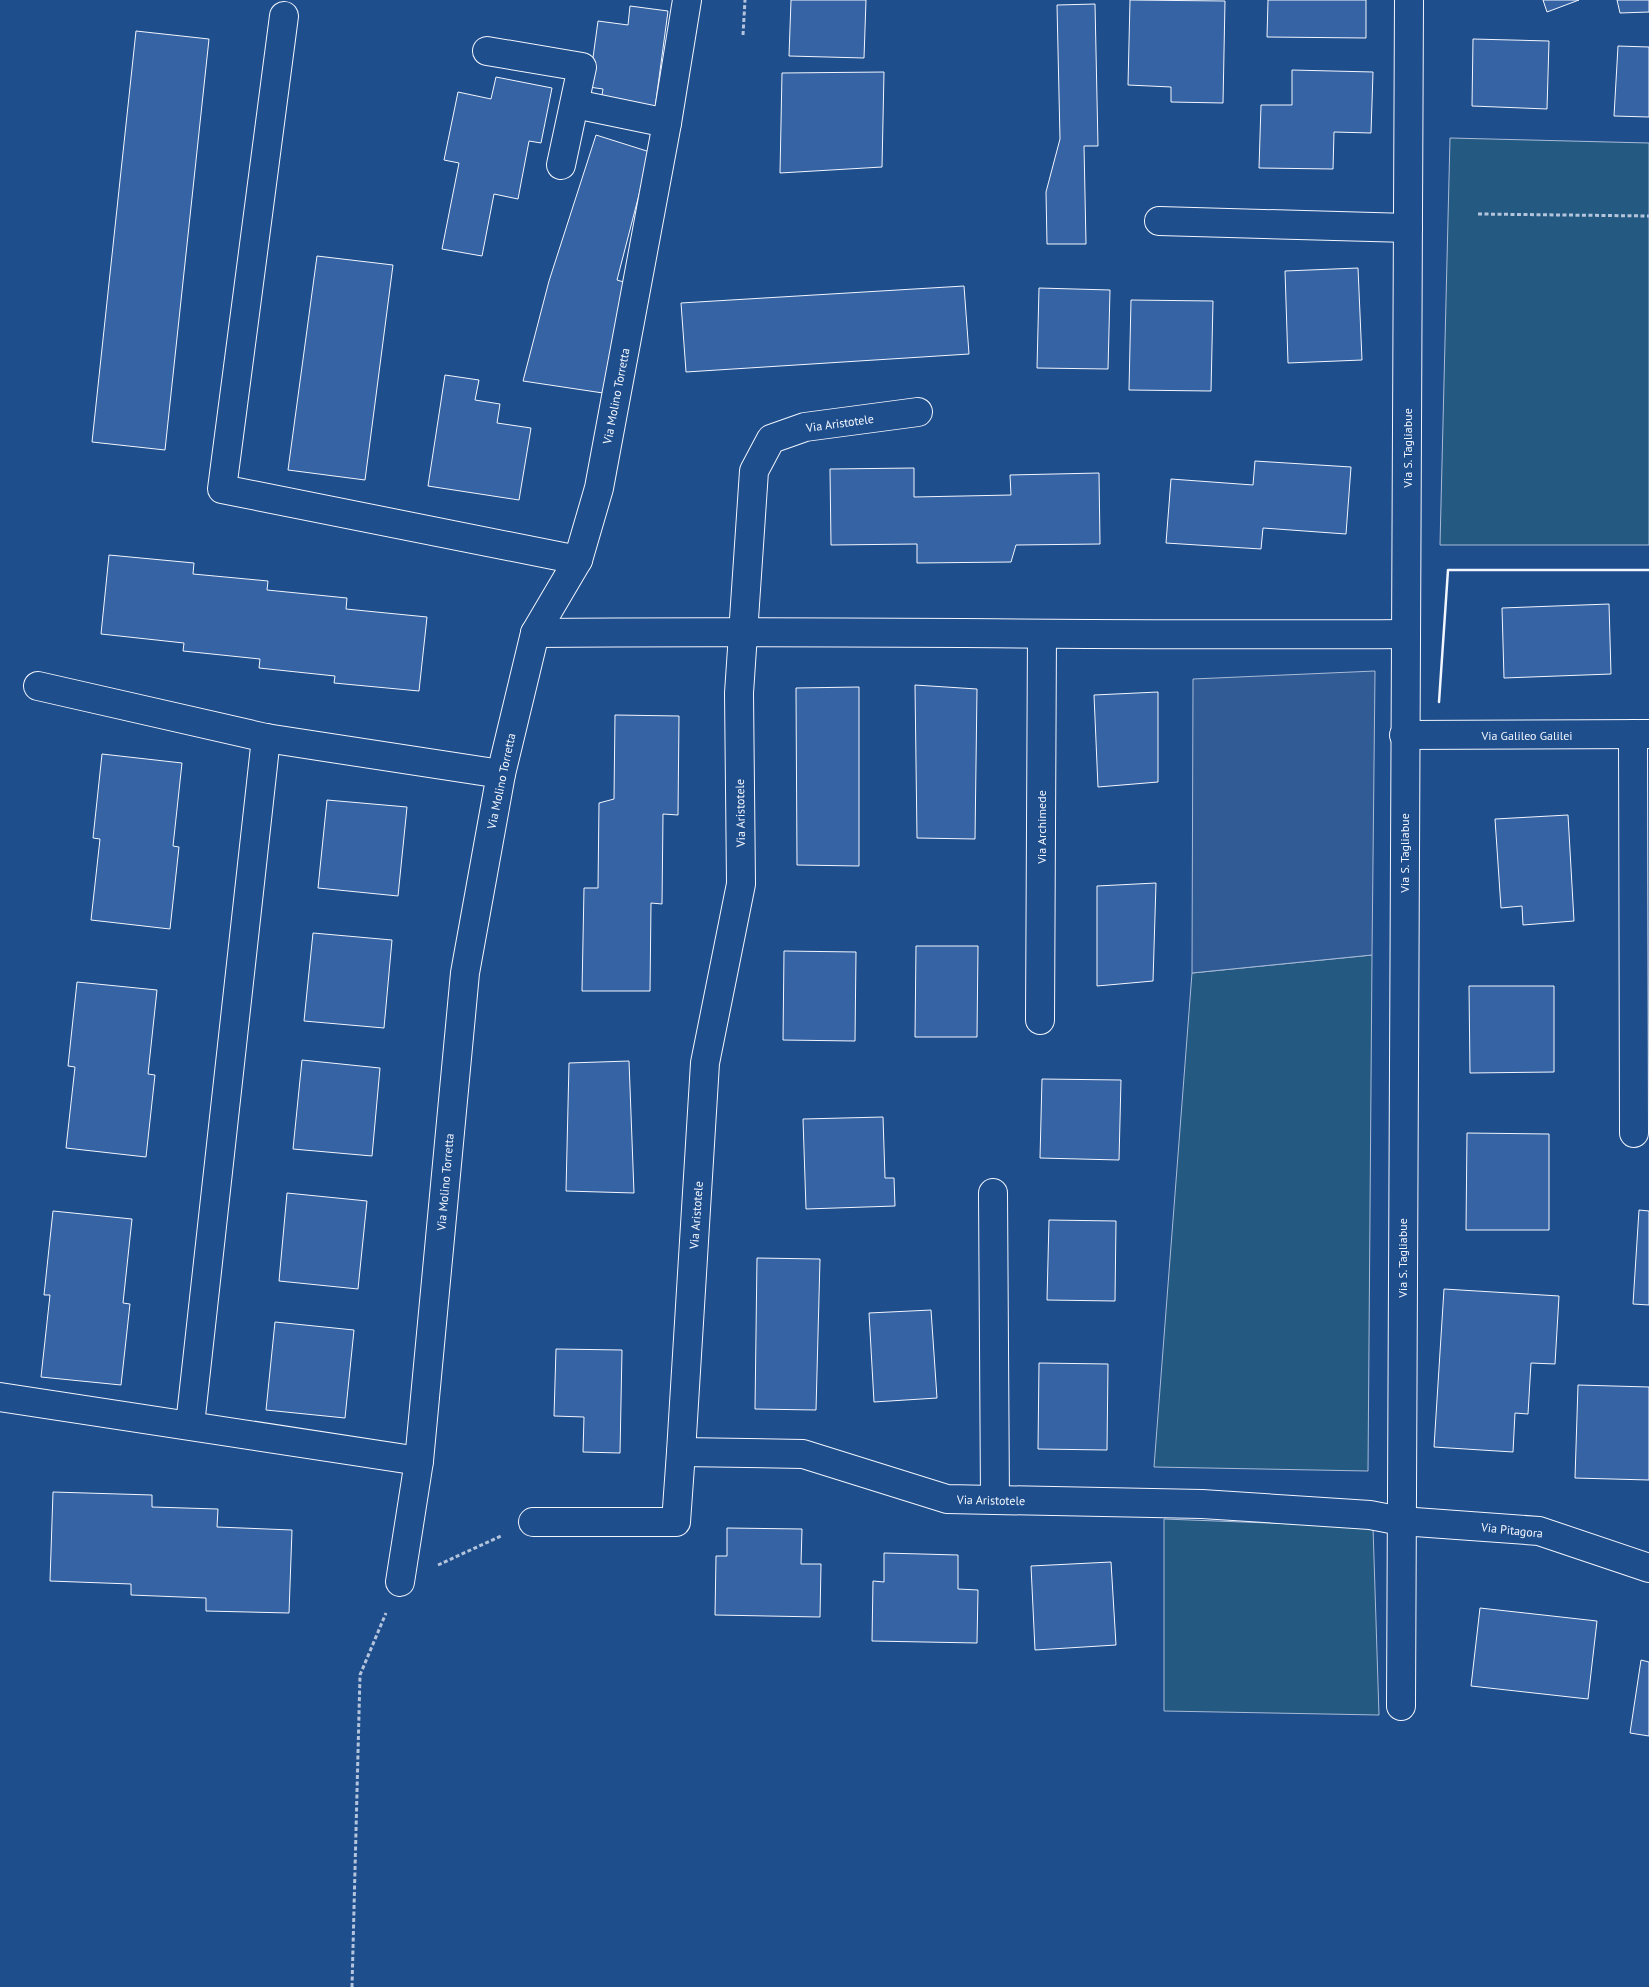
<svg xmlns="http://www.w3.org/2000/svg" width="1649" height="1987" viewBox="0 0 1649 1987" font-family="'PT Sans',sans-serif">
  <rect width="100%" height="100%" fill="#1f4e8c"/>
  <g fill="#245a82" stroke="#a8bbd7">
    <polygon points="1450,138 1649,143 1649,545 1440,545"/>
    <polygon points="1372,955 1368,1471 1154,1467 1192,973"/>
    <polygon points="1164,1519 1373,1527 1379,1715 1164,1711"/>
  </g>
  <polygon fill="#305b95" stroke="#a8bbd7" points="1375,671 1372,955 1192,973 1193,679"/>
  <g fill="#3563a3" stroke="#f2f6ff">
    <polygon points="791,0 866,0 864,58 789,56"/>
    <polygon points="1130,0 1225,1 1223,103 1171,102 1171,87 1128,85"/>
    <polygon points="1268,0 1366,0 1366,38 1267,37"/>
    <polygon points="1543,0 1579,0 1547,12"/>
    <polygon points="1617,0 1649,0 1649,12 1620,13"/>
    <polygon points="1095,4 1098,146 1084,146 1086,244 1047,244 1046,192 1060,139 1057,5"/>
    <polygon points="630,6 668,11 655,108 601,101 603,89 589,87 598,21 628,25"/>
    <polygon points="136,31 209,39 165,450 92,442"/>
    <polygon points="1473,39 1549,41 1547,109 1472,106"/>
    <polygon points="1618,46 1649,47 1649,117 1614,116"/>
    <polygon points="1292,70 1373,72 1371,133 1334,132 1333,169 1259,168 1261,105 1292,105"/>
    <polygon points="884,72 882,167 780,173 782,73"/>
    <polygon points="496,77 552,88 541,143 529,141 518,199 494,194 482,256 442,249 459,163 444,160 458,92 491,99"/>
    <polygon points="596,135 650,152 617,280 627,283 603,393 523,381 549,281"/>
    <polygon points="317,256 393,265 365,480 288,470"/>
    <polygon points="1358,268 1362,360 1288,363 1285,271"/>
    <polygon points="964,286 969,354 686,372 681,303"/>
    <polygon points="1039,288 1110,290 1108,369 1037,368"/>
    <polygon points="1131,300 1213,301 1211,391 1129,390"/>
    <polygon points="445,375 479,380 475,400 500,404 497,423 531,428 519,500 428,486"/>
    <polygon points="1255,461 1351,467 1346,534 1263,528 1261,549 1166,543 1171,479 1253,485"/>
    <polygon points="914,468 914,497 1011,495 1010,475 1099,473 1100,544 1016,545 1011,562 917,563 917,544 831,545 830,469"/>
    <polygon points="109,555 194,563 193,574 268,581 267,590 347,598 346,609 427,617 419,691 334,683 335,676 259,668 260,659 183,651 184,643 101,634"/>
    <polygon points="1609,604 1611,674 1504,678 1502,608"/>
    <polygon points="915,685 977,689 975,839 917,838"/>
    <polygon points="859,687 859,866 797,865 796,688"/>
    <polygon points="1158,692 1158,782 1098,787 1094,695"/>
    <polygon points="615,715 679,716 678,815 663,814 662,904 651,903 650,991 582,991 584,888 598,888 599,803 614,799"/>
    <polygon points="102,754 182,763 173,846 179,847 170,929 91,920 100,839 93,838"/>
    <polygon points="327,800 407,807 398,896 318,888"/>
    <polygon points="1568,815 1574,921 1523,925 1522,906 1501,908 1495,819"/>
    <polygon points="1156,883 1153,981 1097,986 1097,886"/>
    <polygon points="313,933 392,940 384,1028 304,1021"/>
    <polygon points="916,946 978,946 977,1037 915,1037"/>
    <polygon points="784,951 856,952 855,1041 783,1040"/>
    <polygon points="77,982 157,990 148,1074 155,1075 146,1157 66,1148 75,1067 68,1066"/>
    <polygon points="1469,986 1554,986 1554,1072 1470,1073"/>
    <polygon points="302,1060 380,1068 372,1156 293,1149"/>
    <polygon points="629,1061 634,1193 566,1191 569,1063"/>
    <polygon points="1042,1079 1121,1080 1119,1160 1040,1158"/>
    <polygon points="883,1117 885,1178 894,1178 895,1206 806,1209 803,1119"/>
    <polygon points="1467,1133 1549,1134 1549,1230 1466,1230"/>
    <polygon points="287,1193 367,1201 358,1289 279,1281"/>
    <polygon points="1639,1210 1649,1211 1649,1305 1633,1304"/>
    <polygon points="53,1211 132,1219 123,1303 130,1304 121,1385 41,1377 50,1295 44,1295"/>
    <polygon points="1049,1220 1116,1221 1115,1301 1047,1300"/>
    <polygon points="757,1258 820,1259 816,1410 755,1409"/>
    <polygon points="1444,1289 1559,1296 1555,1364 1531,1363 1528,1414 1515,1413 1513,1452 1434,1447"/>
    <polygon points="931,1310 937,1398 874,1402 869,1313"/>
    <polygon points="275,1322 354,1330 345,1418 266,1410"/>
    <polygon points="556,1349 622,1350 620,1453 583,1452 584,1417 554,1416"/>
    <polygon points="1039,1363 1108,1364 1107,1450 1038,1449"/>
    <polygon points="1578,1385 1649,1387 1649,1480 1575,1478"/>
    <polygon points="53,1492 152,1495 152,1507 218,1509 217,1527 292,1530 289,1613 206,1611 206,1598 131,1595 131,1584 50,1581"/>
    <polygon points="727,1528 802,1529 801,1564 821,1564 820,1617 715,1615 716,1556 727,1556"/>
    <polygon points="884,1553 958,1555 958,1589 978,1590 977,1643 872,1641 873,1581 884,1582"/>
    <polygon points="1111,1562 1116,1645 1035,1650 1031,1566"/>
    <polygon points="1480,1608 1597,1621 1588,1699 1471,1686"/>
    <polygon points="1641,1660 1649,1662 1649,1736 1630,1733"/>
  </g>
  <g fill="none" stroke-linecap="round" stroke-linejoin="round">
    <g stroke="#f2f6ff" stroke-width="30">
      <g id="minor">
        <polyline points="284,16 222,489 578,560"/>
        <polyline points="487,51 582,67 561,165"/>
        <polyline points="575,104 667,123"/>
        <polyline points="1159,221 1408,228"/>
        <polyline points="918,412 805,427 771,439 754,471 739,693 741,884 705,1063 681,1452 803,1454 947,1499 1202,1504 1370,1515 1401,1521 1539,1531 1649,1568"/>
        <path d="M535 633C825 630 1115 636 1406 634"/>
        <polyline points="38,686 266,738 501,774"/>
        <polyline points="1633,734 1634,1133"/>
        <polyline points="1404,735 1649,734"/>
        <polyline points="1040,1020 1042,634"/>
        <polyline points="993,1193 995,1500"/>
        <polyline points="0,1397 419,1461"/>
        <polyline points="190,1425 266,738"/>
        <polyline points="533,1522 676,1522 681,1452"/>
        <polyline points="400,1582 419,1461 465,973 501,774 535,633 578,560 599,488 667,123 687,0"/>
        <polyline points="1401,1706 1409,0"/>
      </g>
    </g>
    <g stroke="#b3c4dc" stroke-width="3" stroke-dasharray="4 2.5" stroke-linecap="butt">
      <polyline points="743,35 745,0"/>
      <polyline points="1478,214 1649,216"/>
      <polyline points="438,1565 501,1536"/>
      <polyline points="352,1987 360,1675 386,1613"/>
    </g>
    <use href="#minor" stroke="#1f4e8c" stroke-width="28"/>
    <polyline stroke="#f2f6ff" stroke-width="2.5" points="1439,702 1448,570 1649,570"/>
  </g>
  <g text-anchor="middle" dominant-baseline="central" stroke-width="4" stroke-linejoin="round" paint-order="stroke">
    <g font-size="12" fill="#f2f6ff" stroke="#1f4e8c">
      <text transform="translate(616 396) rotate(-79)">Via Molino Torretta</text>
      <text transform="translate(840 423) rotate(-8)">Via Aristotele</text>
      <text transform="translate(1407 448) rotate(-90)">Via S. Tagliabue</text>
      <text x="1527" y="735">Via Galileo Galilei</text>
      <text transform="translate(501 781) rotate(-78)">Via Molino Torretta</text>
      <text transform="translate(740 813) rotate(-91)">Via Aristotele</text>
      <text transform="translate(1041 827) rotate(-90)">Via Archimede</text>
      <text transform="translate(1404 853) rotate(-90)">Via S. Tagliabue</text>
      <text transform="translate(445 1182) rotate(-85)">Via Molino Torretta</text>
      <text transform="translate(696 1215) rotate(-86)">Via Aristotele</text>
      <text transform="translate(1402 1258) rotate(-90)">Via S. Tagliabue</text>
      <text transform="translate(991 1500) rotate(1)">Via Aristotele</text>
      <text transform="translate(1512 1530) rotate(6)">Via Pitagora</text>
    </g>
  </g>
</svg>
